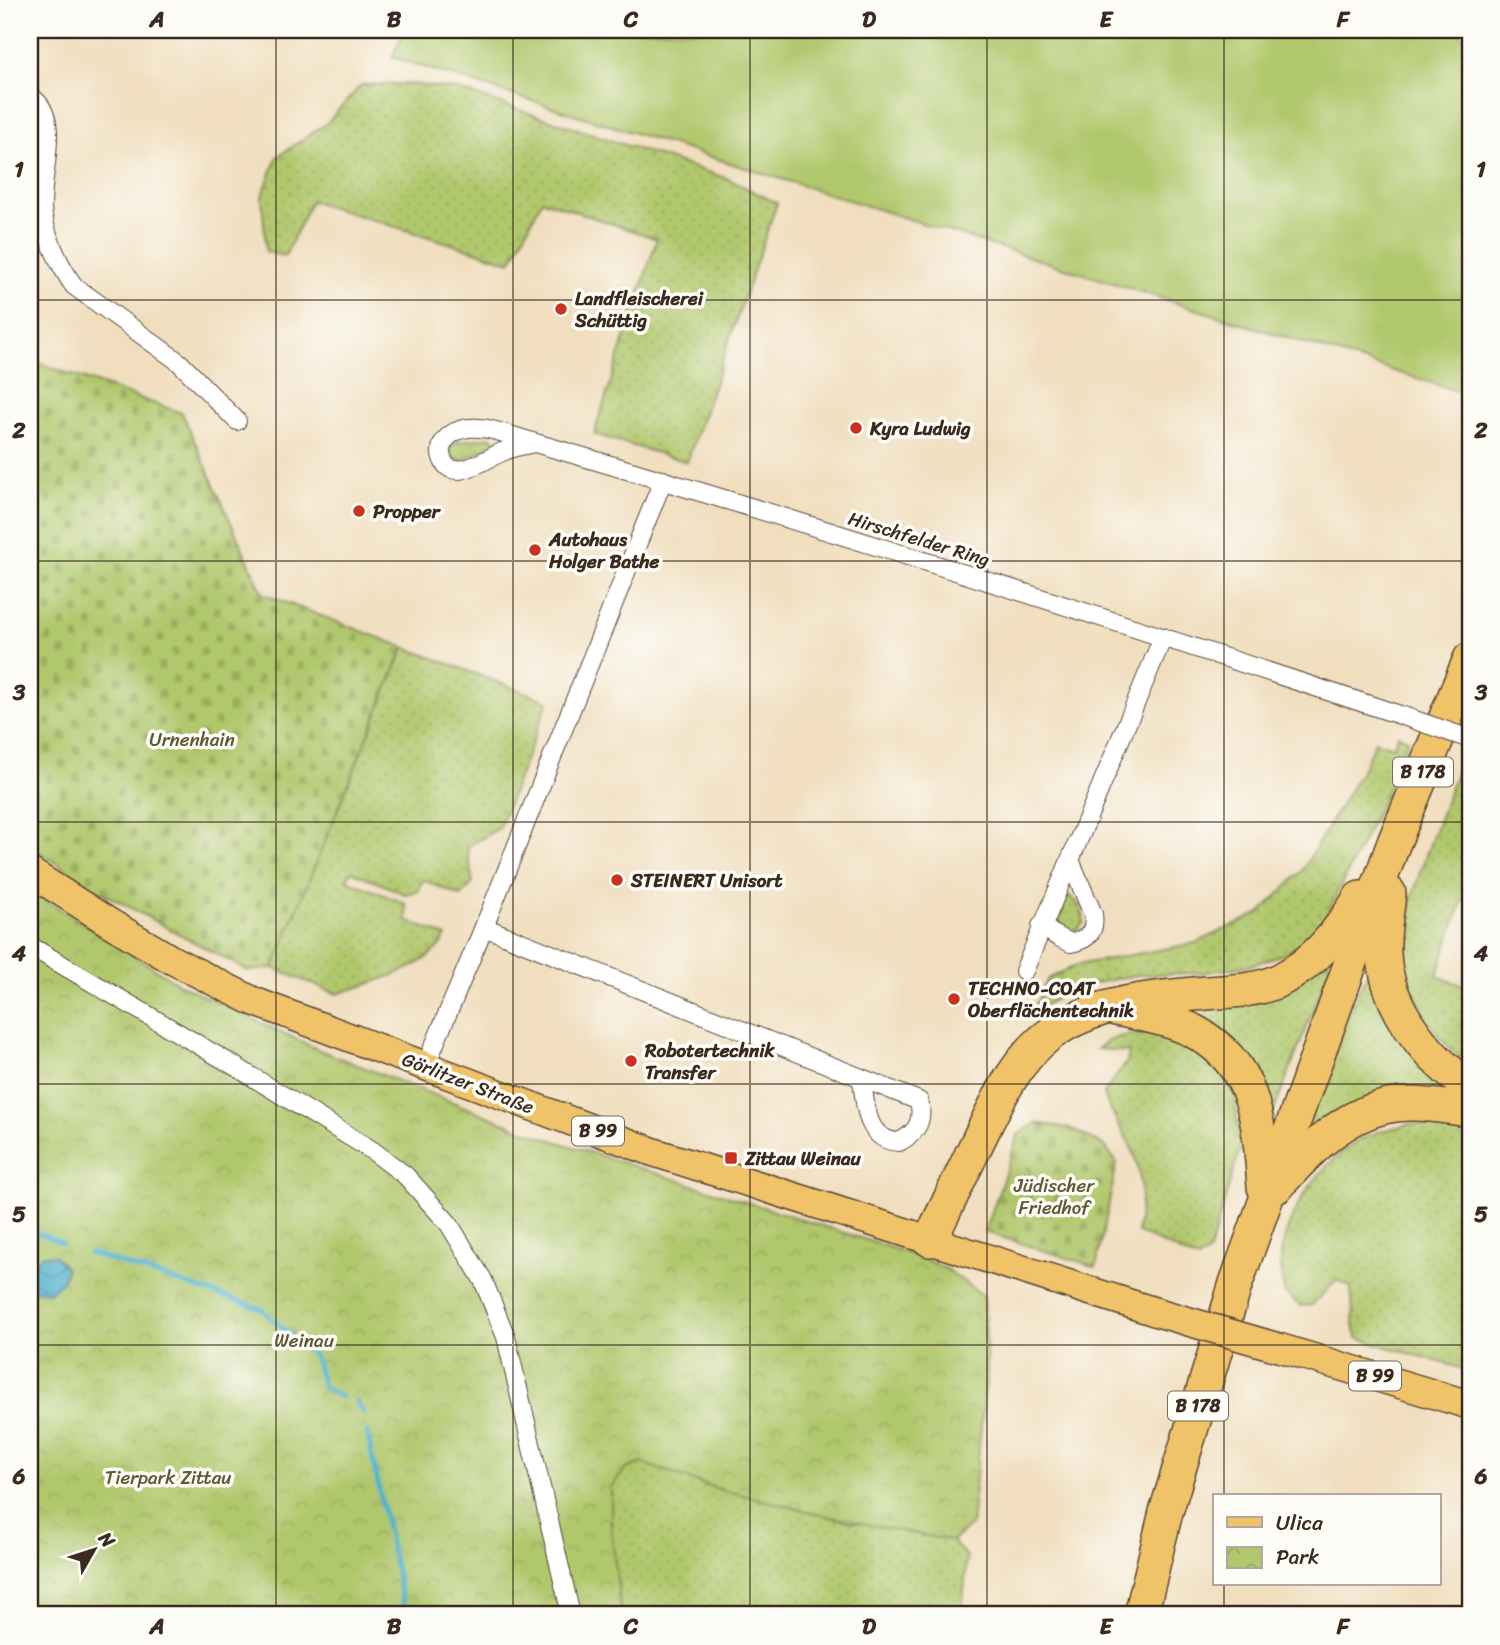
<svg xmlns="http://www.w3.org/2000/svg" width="1500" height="1645" viewBox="0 0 1500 1645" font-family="Sriracha,sans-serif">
  <defs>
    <pattern id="grass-dots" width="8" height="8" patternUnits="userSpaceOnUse" patternTransform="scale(1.75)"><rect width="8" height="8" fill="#b0c76c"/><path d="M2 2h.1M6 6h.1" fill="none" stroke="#98ab5d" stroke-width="1.8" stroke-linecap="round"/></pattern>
    <pattern id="cemetery-stones" width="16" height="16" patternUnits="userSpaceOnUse" patternTransform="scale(1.75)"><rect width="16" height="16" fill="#b0c76c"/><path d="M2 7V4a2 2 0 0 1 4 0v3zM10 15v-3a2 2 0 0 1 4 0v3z" fill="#98ab5d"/></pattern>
    <pattern id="park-crowns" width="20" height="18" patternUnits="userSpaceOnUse" patternTransform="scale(1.75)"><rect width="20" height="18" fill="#b0c76c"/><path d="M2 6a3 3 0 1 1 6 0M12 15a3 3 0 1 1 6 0" fill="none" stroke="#98ab5d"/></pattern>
    <pattern id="water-waves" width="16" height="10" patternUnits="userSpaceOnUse" patternTransform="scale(1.75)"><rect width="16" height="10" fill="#4eb2cd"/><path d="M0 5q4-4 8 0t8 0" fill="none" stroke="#4291a6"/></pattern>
  </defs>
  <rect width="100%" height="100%" fill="#fdfcf7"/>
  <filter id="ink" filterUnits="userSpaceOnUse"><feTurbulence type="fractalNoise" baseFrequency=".0143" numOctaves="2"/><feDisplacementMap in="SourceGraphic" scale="14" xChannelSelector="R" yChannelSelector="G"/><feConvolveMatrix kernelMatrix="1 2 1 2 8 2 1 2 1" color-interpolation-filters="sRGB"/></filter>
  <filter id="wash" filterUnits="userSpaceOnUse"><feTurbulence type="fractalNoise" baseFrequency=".00686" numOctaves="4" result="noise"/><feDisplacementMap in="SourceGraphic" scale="28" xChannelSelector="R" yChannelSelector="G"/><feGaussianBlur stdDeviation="1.57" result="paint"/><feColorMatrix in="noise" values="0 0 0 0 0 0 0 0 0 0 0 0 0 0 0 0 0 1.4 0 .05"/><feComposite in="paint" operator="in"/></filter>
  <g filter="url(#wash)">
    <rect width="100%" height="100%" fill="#f0debe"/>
    <g fill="url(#grass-dots)" stroke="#767845" stroke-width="2">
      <polygon points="411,84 459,90 728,179 777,203 687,462 594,434 657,239 542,200 511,262 311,201 285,256 266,252 262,197 277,157 327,123 361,85"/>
      <polygon points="490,437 500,442 460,461 452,457 450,449 455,442"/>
      <path d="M404 647 548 701 499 828 467 847 473 883 461 896 423 880 418 891 405 894 351 871 347 880 406 904 407 921 446 936C429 970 371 982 337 994L273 968Z"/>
      <polygon points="1398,735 1408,739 1383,800 1320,928 1287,953 1251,965 1202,973 1137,975 1080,986 1032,1012 1048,979 1077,965 1196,943 1260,913 1302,871 1365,764 1375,741 1393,747"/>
      <path d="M1462 758 1470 764V878L1437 976 1470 988V1064C1433 1042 1403 984 1401 942 1400 932 1406 920 1408 910 1423 859 1443 808 1462 758Z"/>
      <path d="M1067 896C1078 900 1083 910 1084 922L1078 929 1069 932 1062 927 1058 920Z"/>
      <polygon points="1327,961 1331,964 1272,1116 1162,1007"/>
      <path d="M1374 963 1461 1093 1302 1144C1325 1087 1342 1013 1374 963Z"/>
      <path d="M1160 1033 1194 1050 1223 1075 1235 1098 1240 1149 1209 1252 1198 1260 1137 1232C1143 1199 1144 1168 1126 1137 1118 1122 1108 1110 1104 1093L1127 1062 1129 1052 1097 1049C1115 1033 1137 1034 1160 1033Z"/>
      <path d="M1409 1124 1456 1128 1470 1132V1371L1357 1338 1354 1325 1351 1287 1336 1280 1312 1305 1300 1306 1284 1292C1283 1281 1280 1266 1281 1255 1289 1204 1328 1150 1378 1132 1388 1129 1399 1127 1409 1124Z"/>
      <polygon points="642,1463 715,1488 831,1517 952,1541 967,1557 962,1615 621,1615 611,1528 611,1487 626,1469"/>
    </g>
    <g fill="url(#cemetery-stones)" stroke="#767845" stroke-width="2">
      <polygon points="30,360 182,413 263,594 404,647 273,968 248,971 99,891 30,846"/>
      <polygon points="1036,1123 1069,1128 1104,1145 1117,1163 1096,1267 985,1232 1018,1135"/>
    </g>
    <polygon fill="url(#park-crowns)" stroke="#767845" stroke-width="2" points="30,890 179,984 319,1050 539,1136 914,1255 944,1268 984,1296 987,1371 971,1525 952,1541 831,1517 715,1488 642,1463 626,1469 611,1487 611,1528 621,1615 30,1615"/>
    <polygon fill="#b0c76c" stroke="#767845" stroke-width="2" points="405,30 1454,30 1470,42 1470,395 392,57"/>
    <polygon fill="url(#water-waves)" stroke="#446e76" stroke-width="2" points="41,1255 55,1256 66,1269 63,1280 50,1293 31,1289 30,1272"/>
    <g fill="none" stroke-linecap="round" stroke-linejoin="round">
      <g stroke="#4eb2cd" stroke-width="5">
        <polyline points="30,1229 62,1243"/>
        <polyline points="89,1253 260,1308 315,1357 323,1387 341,1397"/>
        <polyline points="357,1402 363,1413"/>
        <polyline points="367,1432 404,1609"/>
      </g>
    </g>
  </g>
  <g filter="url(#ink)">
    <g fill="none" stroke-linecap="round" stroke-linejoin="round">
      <g stroke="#564536" stroke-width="20">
        <g id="street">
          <path d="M30 96C66 119 36 181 43 216 47 239 61 268 74 286L179 362 237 421"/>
          <path d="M535 443C524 445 513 447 502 452 486 458 448 488 441 454 440 446 444 440 450 435 473 418 507 435 532 442 825 527 1116 621 1406 717"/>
          <path d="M1041 926 1058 937 1071 943C1088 940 1096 931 1093 914L1070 860"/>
          <path d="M484 927C629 986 774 1044 919 1101 924 1121 917 1133 899 1142 866 1141 865 1105 862 1079"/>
          <polyline points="30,946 238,1068 373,1151 406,1176 449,1224 483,1280 506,1337 571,1615"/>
          <polyline points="1024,971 1163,637"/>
          <polyline points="425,1067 484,927 663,480"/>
        </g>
      </g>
      <g stroke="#564536" stroke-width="31">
        <g id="primary">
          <polyline points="30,872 110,923 174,961 253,1001 653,1152 1156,1312"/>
          <polyline points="1280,1348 1470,1405"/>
        </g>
      </g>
      <g stroke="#564536" stroke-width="36">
        <g id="highway">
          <path d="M1389 893C1388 909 1384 926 1384 942 1381 1001 1424 1056 1470 1087"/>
          <path d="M1116 1009C1142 1015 1172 1019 1195 1032 1257 1065 1259 1124 1264 1187"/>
          <path d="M1276 1187C1307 1153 1341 1115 1389 1106 1415 1101 1444 1107 1470 1110"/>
          <path d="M930 1240C945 1210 959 1180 974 1149 994 1109 1012 1063 1049 1035 1093 1002 1154 997 1207 993 1230 991 1258 991 1280 980 1316 962 1339 932 1360 898"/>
          <polyline points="1141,1615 1166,1512 1236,1283 1393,845 1470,659"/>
        </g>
      </g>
      <use href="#street" stroke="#fff" stroke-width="18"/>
      <use href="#primary" stroke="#f0c369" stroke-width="28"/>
      <use href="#highway" stroke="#f0c369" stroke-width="33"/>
      <g stroke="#564536" stroke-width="20" stroke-linecap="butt">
        <polyline id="street-bridge" points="1406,717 1470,739"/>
      </g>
      <g stroke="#564536" stroke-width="31" stroke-linecap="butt">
        <polyline id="primary-bridge" points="1156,1312 1280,1348"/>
      </g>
      <use href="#street-bridge" stroke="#fff" stroke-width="18"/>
      <use href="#primary-bridge" stroke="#f0c369" stroke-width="28"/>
    </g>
  </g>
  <path fill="none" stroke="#3b2a1e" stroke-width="2" stroke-opacity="0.55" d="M276 30V1615M513 30V1615M750 30V1615M987 30V1615M1224 30V1496M30 300H1470M30 561H1470M30 822H1470M30 1084H1470M30 1345H1470M1224 1584V1615"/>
  <g fill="#c8321e" stroke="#fdfcf7" stroke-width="2.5">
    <circle cx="561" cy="309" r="7"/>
    <circle cx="856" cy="428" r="7"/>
    <circle cx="359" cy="511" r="7"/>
    <circle cx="535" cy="550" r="7"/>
    <circle cx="617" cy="880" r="7"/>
    <circle cx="954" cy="999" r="7"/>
    <circle cx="631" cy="1061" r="7"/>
    <rect x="724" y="1151" width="14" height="14" rx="3.5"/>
  </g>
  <g text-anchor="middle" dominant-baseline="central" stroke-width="7" stroke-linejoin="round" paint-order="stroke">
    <g fill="#fdfcf7" stroke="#75695f" stroke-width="2">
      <rect x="1393" y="757.5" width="60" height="29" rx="5"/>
      <rect x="572" y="1116.5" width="52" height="29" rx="5"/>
      <rect x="1349" y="1361.5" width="52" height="29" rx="5"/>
      <rect x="1168" y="1391.5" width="60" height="29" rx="5"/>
    </g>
    <g font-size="18" font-weight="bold" fill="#3b2a1e">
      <text x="1423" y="772">B 178</text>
      <text x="598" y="1131">B 99</text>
      <text x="1375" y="1376">B 99</text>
      <text x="1198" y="1406">B 178</text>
    </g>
    <g font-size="19" font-weight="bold" fill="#3b2a1e" stroke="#fdfcf7" text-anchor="start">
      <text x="575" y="298">Landfleischerei<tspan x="575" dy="22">Schüttig</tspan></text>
      <text x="870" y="428">Kyra Ludwig</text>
      <text x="373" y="511">Propper</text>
      <text x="549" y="539">Autohaus<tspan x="549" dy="22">Holger Bathe</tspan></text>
      <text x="631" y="880">STEINERT Unisort</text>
      <text x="968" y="988">TECHNO-COAT<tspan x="968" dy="22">Oberflächentechnik</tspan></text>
      <text x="645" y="1050">Robotertechnik<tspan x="645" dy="22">Transfer</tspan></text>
      <text x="745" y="1158">Zittau Weinau</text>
    </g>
    <g font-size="19" fill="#3b2a1e" stroke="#fdfcf7">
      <text transform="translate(919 539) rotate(17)">Hirschfelder Ring</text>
      <text transform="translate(468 1083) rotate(21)">Görlitzer Straße</text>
    </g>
    <g font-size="19" fill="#5e5935" stroke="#fdfcf7">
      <text x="192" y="739">Urnenhain</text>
      <text x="1054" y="1185">Jüdischer<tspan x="1054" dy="22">Friedhof</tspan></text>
      <text x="304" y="1340">Weinau</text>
      <text x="168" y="1477">Tierpark Zittau</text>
    </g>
  </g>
  <rect width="1500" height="1645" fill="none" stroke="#fdfcf7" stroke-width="77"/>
  <rect x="1213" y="1494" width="228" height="91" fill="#fdfcf7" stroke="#afa8a0" stroke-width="2"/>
  <rect x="1227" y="1517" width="35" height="10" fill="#f0c369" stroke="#afa8a0" stroke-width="2"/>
  <text x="1276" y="1530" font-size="21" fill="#3b2a1e">Ulica</text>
  <rect x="1227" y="1547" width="35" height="21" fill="url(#park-crowns)" stroke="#afa8a0" stroke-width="2"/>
  <text x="1276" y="1564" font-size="21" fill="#3b2a1e">Park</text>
  <g transform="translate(94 1550) rotate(51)" stroke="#fdfcf7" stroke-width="5" paint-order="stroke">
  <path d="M0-5L12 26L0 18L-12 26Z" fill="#3b2a1e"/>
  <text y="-10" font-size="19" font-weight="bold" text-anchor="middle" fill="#3b2a1e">N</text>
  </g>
  <rect x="38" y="38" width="1424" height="1568" fill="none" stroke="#3b2a1e" stroke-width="2.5"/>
  <g font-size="23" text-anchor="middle" font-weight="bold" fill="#3b2a1e">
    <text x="157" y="27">A</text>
    <text x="394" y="27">B</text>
    <text x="631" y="27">C</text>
    <text x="869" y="27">D</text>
    <text x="1106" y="27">E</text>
    <text x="1343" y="27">F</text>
    <text x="19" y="177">1</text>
    <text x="1481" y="177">1</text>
    <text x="19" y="438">2</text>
    <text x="1481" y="438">2</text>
    <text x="19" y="700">3</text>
    <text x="1481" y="700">3</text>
    <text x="19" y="961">4</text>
    <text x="1481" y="961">4</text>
    <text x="19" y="1222">5</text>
    <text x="1481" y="1222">5</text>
    <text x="19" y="1484">6</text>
    <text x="1481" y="1484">6</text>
    <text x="157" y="1634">A</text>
    <text x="394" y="1634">B</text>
    <text x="631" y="1634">C</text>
    <text x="869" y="1634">D</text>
    <text x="1106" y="1634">E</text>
    <text x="1343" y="1634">F</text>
  </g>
</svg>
